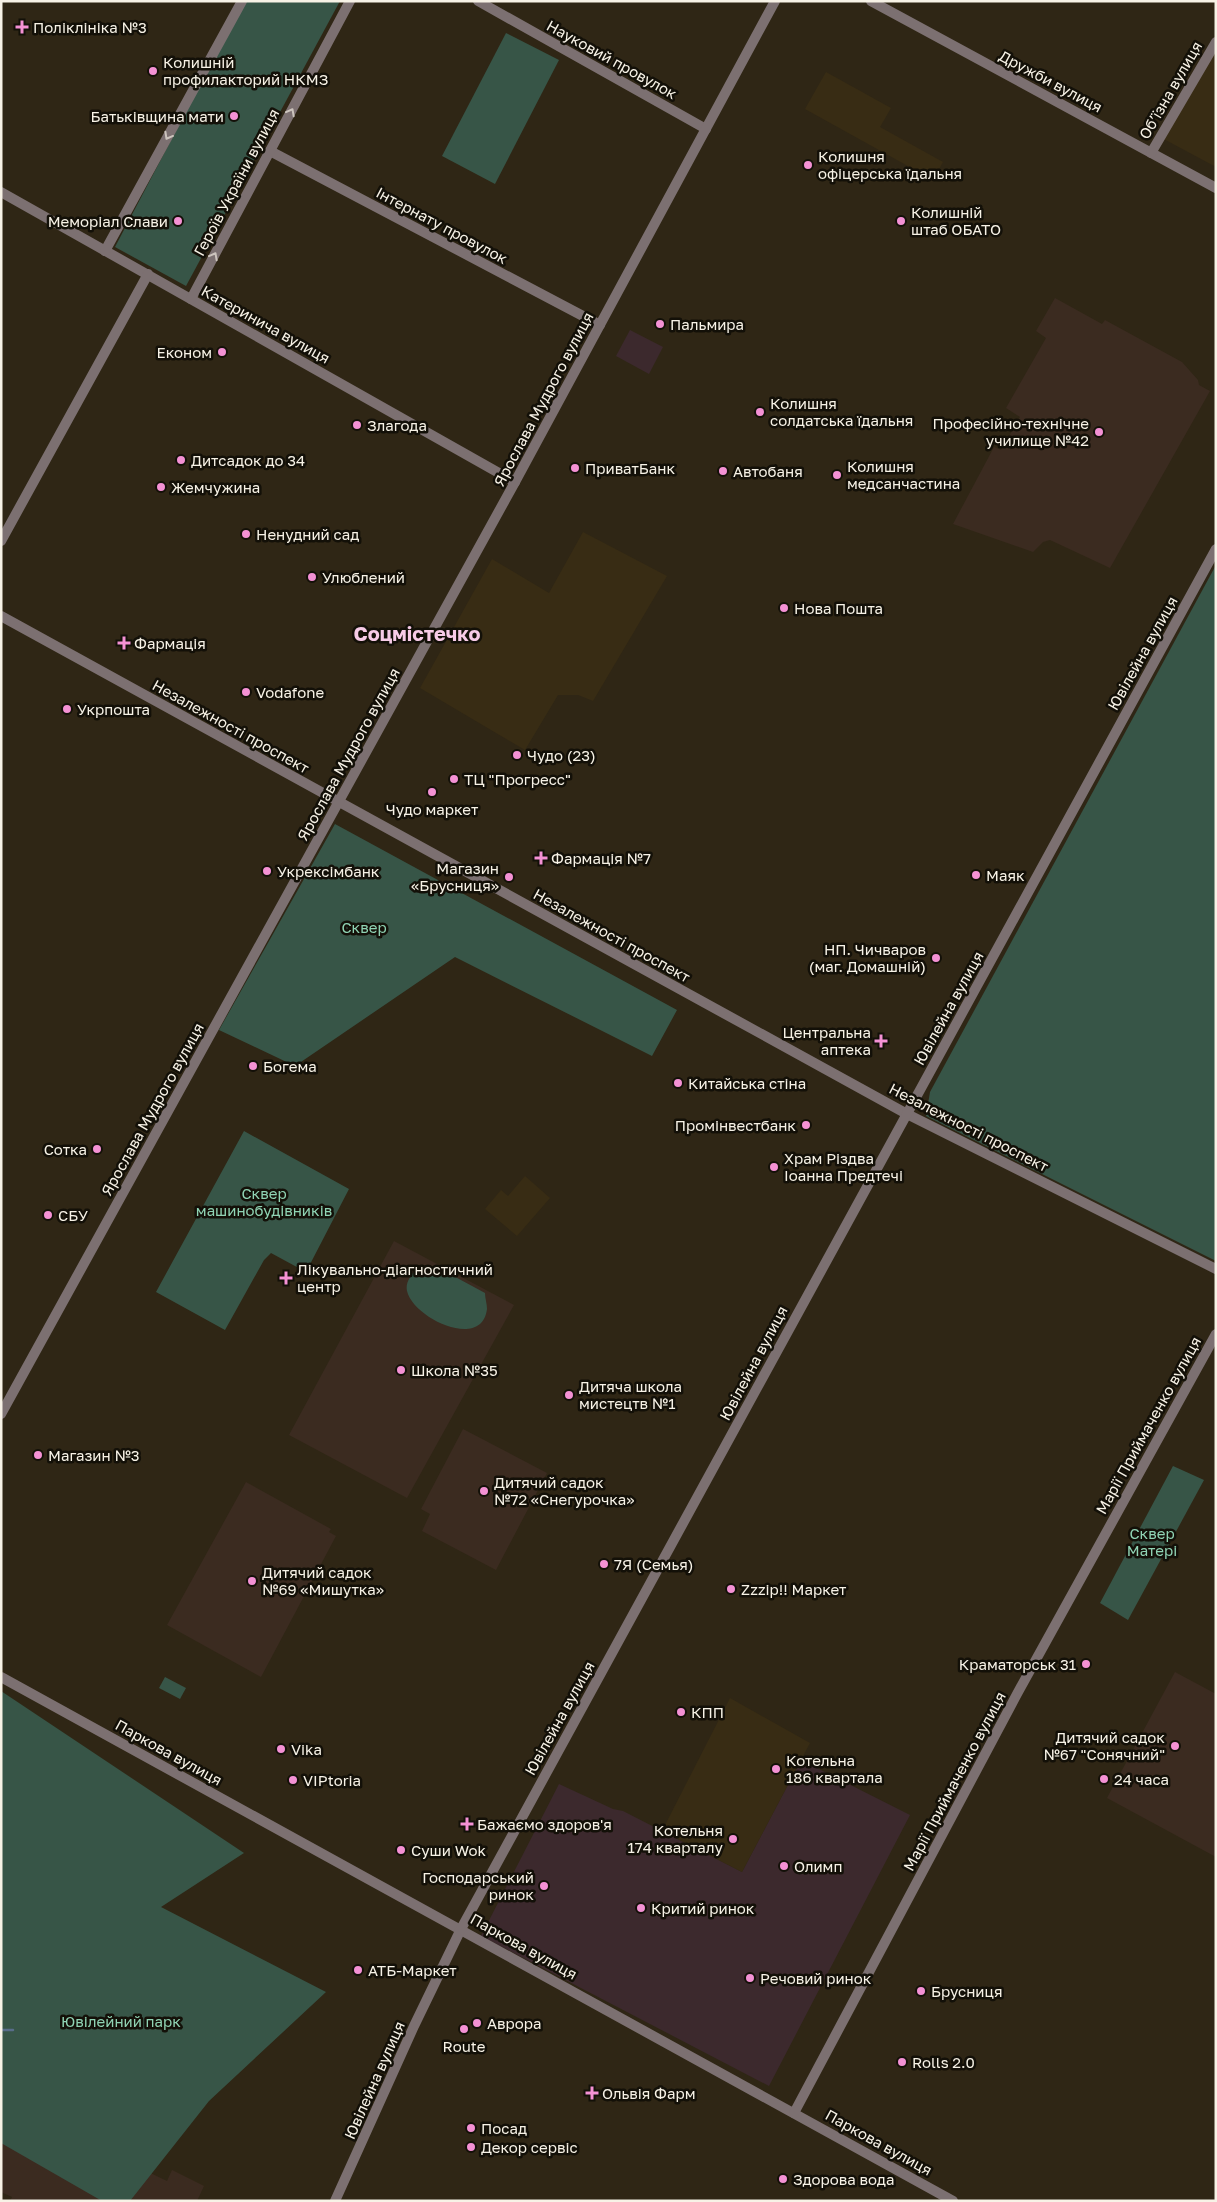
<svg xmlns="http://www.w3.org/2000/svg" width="1217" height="2202" viewBox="0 0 1217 2202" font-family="'Golos Text',sans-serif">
  <rect width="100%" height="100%" fill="#2f2615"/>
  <g fill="#3c292d">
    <polygon points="630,330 663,347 649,374 616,356"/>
    <polygon points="801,1760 910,1815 769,2086 481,1936 559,1784 613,1809 623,1811 742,1872"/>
  </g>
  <g fill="#382c14">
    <polygon points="1216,48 1216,167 1160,137"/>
    <polygon points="826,72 891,108 880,127 943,162 933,180 805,109"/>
    <polygon points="583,532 667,576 593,701 578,695 558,695 525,750 420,688 492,559 549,593"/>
    <polygon points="525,1176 550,1198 517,1236 485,1209 501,1190 508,1196"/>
    <polygon points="730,1698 810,1743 742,1872 662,1831"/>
  </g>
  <g fill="#3b2b20">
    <polygon points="1055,298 1102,324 1105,320 1182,362 1198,380 1199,385 1210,391 1110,568 1050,540 1043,542 1033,552 953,524 994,447 1001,450 1020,417 1006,408 1046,338 1036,331"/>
    <polygon points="394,1241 514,1305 407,1498 289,1435"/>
    <polygon points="463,1429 547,1473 496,1570 422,1531 430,1514 421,1509"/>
    <polygon points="246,1482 331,1529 329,1532 336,1536 261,1677 167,1625"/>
    <polygon points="1175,1672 1216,1694 1216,1857 1107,1798"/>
    <polygon points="39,2138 140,2168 167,2181 172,2170 204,2186 197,2201 10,2201 12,2197 1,2192 1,2144"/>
  </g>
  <g fill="#375547">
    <polygon points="244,1 340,1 186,286 115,247"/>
    <polygon points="506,33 559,60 495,184 442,156"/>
    <polygon points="1216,565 1216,1261 926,1116 930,1092"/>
    <polygon points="335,824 677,1010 652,1056 455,957 295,1066 219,1030"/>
    <polygon points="244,1131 349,1189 306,1272 271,1253 264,1260 225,1330 156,1292"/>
    <path d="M435 1266 485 1293C485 1298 487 1304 487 1309 482 1351 413 1318 407 1291 405 1282 412 1274 417 1268Z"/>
    <polygon points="1173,1466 1204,1480 1128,1620 1100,1603"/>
    <polygon points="165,1677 186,1688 180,1699 159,1688"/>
    <polygon points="1,1691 244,1853 161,1907 326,1992 209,2101 130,2201 102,2201 1,2143"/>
  </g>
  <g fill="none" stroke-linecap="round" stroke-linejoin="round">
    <polyline stroke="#586d8a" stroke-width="2.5" points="1,2030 13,2030"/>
    <g stroke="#7c7071" stroke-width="10">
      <polyline points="478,1 706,129"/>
      <polyline points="871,1 1216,188"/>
      <polyline points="270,151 600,325"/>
      <polyline points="1151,153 1216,42"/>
      <polyline points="1,192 515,482"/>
      <polyline points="105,251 242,1"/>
      <polyline points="191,299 350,1"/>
      <polyline points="1,541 148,274"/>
      <polyline points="1,616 907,1114 1216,1269"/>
      <polyline points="1,1414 515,482 775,1"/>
      <polyline points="1,1677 953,2201"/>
      <polyline points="794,2113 1017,1694 1216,1334"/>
      <polyline points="335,2201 414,2026 461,1929 1216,549"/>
    </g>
  </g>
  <defs><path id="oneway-chevron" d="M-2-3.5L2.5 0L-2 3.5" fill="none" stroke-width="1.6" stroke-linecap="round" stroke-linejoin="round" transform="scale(1.25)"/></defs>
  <g stroke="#ccc4bd">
    <use href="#oneway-chevron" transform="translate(291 112) rotate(-62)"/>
    <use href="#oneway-chevron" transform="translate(168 136) rotate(119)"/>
    <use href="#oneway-chevron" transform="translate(214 256) rotate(-62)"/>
  </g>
  <g fill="#f491d4" stroke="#131008" stroke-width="2">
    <path d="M19.5 19.5h5v5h5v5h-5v5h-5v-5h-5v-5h5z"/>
    <circle cx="153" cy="71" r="5"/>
    <circle cx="234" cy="116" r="5"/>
    <circle cx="808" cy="165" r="5"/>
    <circle cx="178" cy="221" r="5"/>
    <circle cx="901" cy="221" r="5"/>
    <circle cx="660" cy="324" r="5"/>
    <circle cx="222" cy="352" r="5"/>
    <circle cx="760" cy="412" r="5"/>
    <circle cx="357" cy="425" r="5"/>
    <circle cx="1099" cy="432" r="5"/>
    <circle cx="181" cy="460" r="5"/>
    <circle cx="575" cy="468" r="5"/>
    <circle cx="723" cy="471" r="5"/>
    <circle cx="837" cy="475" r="5"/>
    <circle cx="161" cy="487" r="5"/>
    <circle cx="246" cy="534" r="5"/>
    <circle cx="312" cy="577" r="5"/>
    <circle cx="784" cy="608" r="5"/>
    <path d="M121.5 635.5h5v5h5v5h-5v5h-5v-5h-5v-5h5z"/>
    <circle cx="246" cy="692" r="5"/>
    <circle cx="67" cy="709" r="5"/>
    <circle cx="517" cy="755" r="5"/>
    <circle cx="454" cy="779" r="5"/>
    <circle cx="432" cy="792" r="5"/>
    <path d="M538.5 850.5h5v5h5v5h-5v5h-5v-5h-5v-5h5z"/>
    <circle cx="267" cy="871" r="5"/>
    <circle cx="976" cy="875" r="5"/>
    <circle cx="509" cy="877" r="5"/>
    <circle cx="936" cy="958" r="5"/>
    <path d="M878.5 1033.5h5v5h5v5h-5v5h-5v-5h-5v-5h5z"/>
    <circle cx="253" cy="1066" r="5"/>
    <circle cx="678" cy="1083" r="5"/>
    <circle cx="806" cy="1125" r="5"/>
    <circle cx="97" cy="1149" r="5"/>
    <circle cx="774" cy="1167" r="5"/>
    <circle cx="48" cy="1215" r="5"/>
    <path d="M283.5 1270.5h5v5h5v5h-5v5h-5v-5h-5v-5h5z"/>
    <circle cx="401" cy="1370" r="5"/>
    <circle cx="569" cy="1395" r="5"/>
    <circle cx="38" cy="1455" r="5"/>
    <circle cx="484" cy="1491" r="5"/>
    <circle cx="604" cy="1564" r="5"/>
    <circle cx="252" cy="1581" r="5"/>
    <circle cx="731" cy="1589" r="5"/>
    <circle cx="1086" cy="1664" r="5"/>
    <circle cx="681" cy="1712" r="5"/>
    <circle cx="1175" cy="1746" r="5"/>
    <circle cx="281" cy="1749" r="5"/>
    <circle cx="776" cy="1769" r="5"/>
    <circle cx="1104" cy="1779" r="5"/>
    <circle cx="293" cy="1780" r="5"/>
    <path d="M464.5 1816.5h5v5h5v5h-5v5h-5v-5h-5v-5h5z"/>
    <circle cx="733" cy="1839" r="5"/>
    <circle cx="401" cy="1850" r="5"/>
    <circle cx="784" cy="1866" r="5"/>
    <circle cx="544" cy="1886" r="5"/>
    <circle cx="641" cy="1908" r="5"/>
    <circle cx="358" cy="1970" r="5"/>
    <circle cx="750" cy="1978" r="5"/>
    <circle cx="921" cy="1991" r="5"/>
    <circle cx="477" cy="2023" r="5"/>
    <circle cx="464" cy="2029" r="5"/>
    <circle cx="902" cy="2062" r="5"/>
    <path d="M589.5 2085.5h5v5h5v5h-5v5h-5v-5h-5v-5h5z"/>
    <circle cx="471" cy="2128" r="5"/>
    <circle cx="471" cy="2147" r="5"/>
    <circle cx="783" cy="2179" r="5"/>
  </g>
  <g text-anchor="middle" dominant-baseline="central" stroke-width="5" stroke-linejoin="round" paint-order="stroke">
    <g font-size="15" fill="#f7f2e6" stroke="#131008" text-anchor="start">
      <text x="33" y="27">Поліклініка №3</text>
      <text x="163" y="62">Колишній<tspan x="163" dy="17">профилакторий НКМЗ</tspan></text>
      <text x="224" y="116" text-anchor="end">Батьківщина мати</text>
      <text x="818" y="156">Колишня<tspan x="818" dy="17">офіцерська їдальня</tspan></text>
      <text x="911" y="212">Колишній<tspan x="911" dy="17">штаб ОБАТО</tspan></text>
      <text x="168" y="221" text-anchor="end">Меморіал Слави</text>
      <text x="670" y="324">Пальмира</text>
      <text x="212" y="352" text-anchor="end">Економ</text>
      <text x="770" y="403">Колишня<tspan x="770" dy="17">солдатська їдальня</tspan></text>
      <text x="1089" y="423" text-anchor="end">Професійно-технічне<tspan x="1089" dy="17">училище №42</tspan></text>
      <text x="367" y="425">Злагода</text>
      <text x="191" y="460">Дитсадок до 34</text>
      <text x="847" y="466">Колишня<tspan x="847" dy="17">медсанчастина</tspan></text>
      <text x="585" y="468">ПриватБанк</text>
      <text x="733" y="471">Автобаня</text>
      <text x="171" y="487">Жемчужина</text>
      <text x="256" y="534">Ненудний сад</text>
      <text x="322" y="577">Улюблений</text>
      <text x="794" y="608">Нова Пошта</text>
      <text x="134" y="643">Фармація</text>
      <text x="256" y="692">Vodafone</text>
      <text x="77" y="709">Укрпошта</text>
      <text x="527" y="755">Чудо (23)</text>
      <text x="464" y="779">ТЦ "Прогресс"</text>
      <text x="432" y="809" text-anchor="middle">Чудо маркет</text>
      <text x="551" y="858">Фармація №7</text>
      <text x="499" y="868" text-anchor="end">Магазин<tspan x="499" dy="17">«Брусниця»</tspan></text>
      <text x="277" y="871">Укрексімбанк</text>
      <text x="986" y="875">Маяк</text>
      <text x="926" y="949" text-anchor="end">НП. Чичваров<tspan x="926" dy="17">(маг. Домашній)</tspan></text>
      <text x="871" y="1032" text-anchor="end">Центральна<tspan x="871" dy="17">аптека</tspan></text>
      <text x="263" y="1066">Богема</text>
      <text x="688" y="1083">Китайська стіна</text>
      <text x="796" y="1125" text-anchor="end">Промінвестбанк</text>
      <text x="87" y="1149" text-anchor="end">Сотка</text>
      <text x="784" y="1158">Храм Різдва<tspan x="784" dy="17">Іоанна Предтечі</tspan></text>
      <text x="58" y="1215">СБУ</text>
      <text x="297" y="1269">Лікувально-діагностичний<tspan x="297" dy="17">центр</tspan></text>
      <text x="411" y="1370">Школа №35</text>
      <text x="579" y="1386">Дитяча школа<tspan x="579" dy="17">мистецтв №1</tspan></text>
      <text x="48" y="1455">Магазин №3</text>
      <text x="494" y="1482">Дитячий садок<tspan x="494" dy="17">№72 «Снегурочка»</tspan></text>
      <text x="614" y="1564">7Я (Семья)</text>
      <text x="262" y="1572">Дитячий садок<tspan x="262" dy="17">№69 «Мишутка»</tspan></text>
      <text x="741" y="1589">Zzzip!! Маркет</text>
      <text x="1076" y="1664" text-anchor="end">Краматорськ 31</text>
      <text x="691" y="1712">КПП</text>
      <text x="1165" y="1737" text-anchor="end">Дитячий садок<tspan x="1165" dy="17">№67 "Сонячний"</tspan></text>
      <text x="291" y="1749">Vika</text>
      <text x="786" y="1760">Котельна<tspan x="786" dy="17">186 квартала</tspan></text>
      <text x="1114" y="1779">24 часа</text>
      <text x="303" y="1780">VIPtoria</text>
      <text x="477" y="1824">Бажаємо здоров'я</text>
      <text x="723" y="1830" text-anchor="end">Котельня<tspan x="723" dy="17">174 кварталу</tspan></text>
      <text x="411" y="1850">Суши Wok</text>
      <text x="794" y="1866">Олимп</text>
      <text x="534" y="1877" text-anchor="end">Господарський<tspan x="534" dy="17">ринок</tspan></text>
      <text x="651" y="1908">Критий ринок</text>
      <text x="368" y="1970">АТБ-Маркет</text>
      <text x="760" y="1978">Речовий ринок</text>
      <text x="931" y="1991">Брусниця</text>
      <text x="487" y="2023">Аврора</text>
      <text x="464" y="2046" text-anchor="middle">Route</text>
      <text x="912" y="2062">Rolls 2.0</text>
      <text x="602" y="2093">Ольвія Фарм</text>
      <text x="481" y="2128">Посад</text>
      <text x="481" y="2147">Декор сервіс</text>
      <text x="793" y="2179">Здорова вода</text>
    </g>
    <g font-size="15" fill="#f7f2e6" stroke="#131008">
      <text transform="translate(612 59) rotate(29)">Науковий провулок</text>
      <text transform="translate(1051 81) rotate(28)">Дружби вулиця</text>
      <text transform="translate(1170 90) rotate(-60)">Об’їзна вулиця</text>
      <text transform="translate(236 182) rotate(-62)">Героїв України вулиця</text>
      <text transform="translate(442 225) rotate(28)">Інтернату провулок</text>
      <text transform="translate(266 324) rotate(29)">Катеринича вулиця</text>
      <text transform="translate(543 399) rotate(-62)">Ярослава Мудрого вулиця</text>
      <text transform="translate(1142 653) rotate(-61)">Ювілейна вулиця</text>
      <text transform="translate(231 726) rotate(29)">Незалежності проспект</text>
      <text transform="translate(348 754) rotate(-61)">Ярослава Мудрого вулиця</text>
      <text transform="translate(612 935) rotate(29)">Незалежності проспект</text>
      <text transform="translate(948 1008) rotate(-61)">Ювілейна вулиця</text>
      <text transform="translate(152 1109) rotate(-61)">Ярослава Мудрого вулиця</text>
      <text transform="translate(969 1127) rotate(27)">Незалежності проспект</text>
      <text transform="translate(753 1363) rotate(-62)">Ювілейна вулиця</text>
      <text transform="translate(1148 1425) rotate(-61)">Марії Приймаченко вулиця</text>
      <text transform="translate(559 1718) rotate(-61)">Ювілейна вулиця</text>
      <text transform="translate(169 1752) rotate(29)">Паркова вулиця</text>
      <text transform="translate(954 1781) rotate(-62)">Марії Приймаченко вулиця</text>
      <text transform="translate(524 1946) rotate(29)">Паркова вулиця</text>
      <text transform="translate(374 2080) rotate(-66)">Ювілейна вулиця</text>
      <text transform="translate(879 2142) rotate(29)">Паркова вулиця</text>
    </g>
    <g font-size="15" fill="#90d4b4" stroke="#131008">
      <text x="364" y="927">Сквер</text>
      <text x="264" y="1193">Сквер<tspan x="264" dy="17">машинобудівників</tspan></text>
      <text x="1152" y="1533">Сквер<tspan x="1152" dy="17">Матері</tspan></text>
      <text x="121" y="2021">Ювілейний парк</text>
    </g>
    <g font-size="20" font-weight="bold" fill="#f7cbe7" stroke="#131008">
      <text x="417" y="633">Соцмістечко</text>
    </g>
  </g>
  <rect width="1217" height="2202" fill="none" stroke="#f7f2e6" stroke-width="5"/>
</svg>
